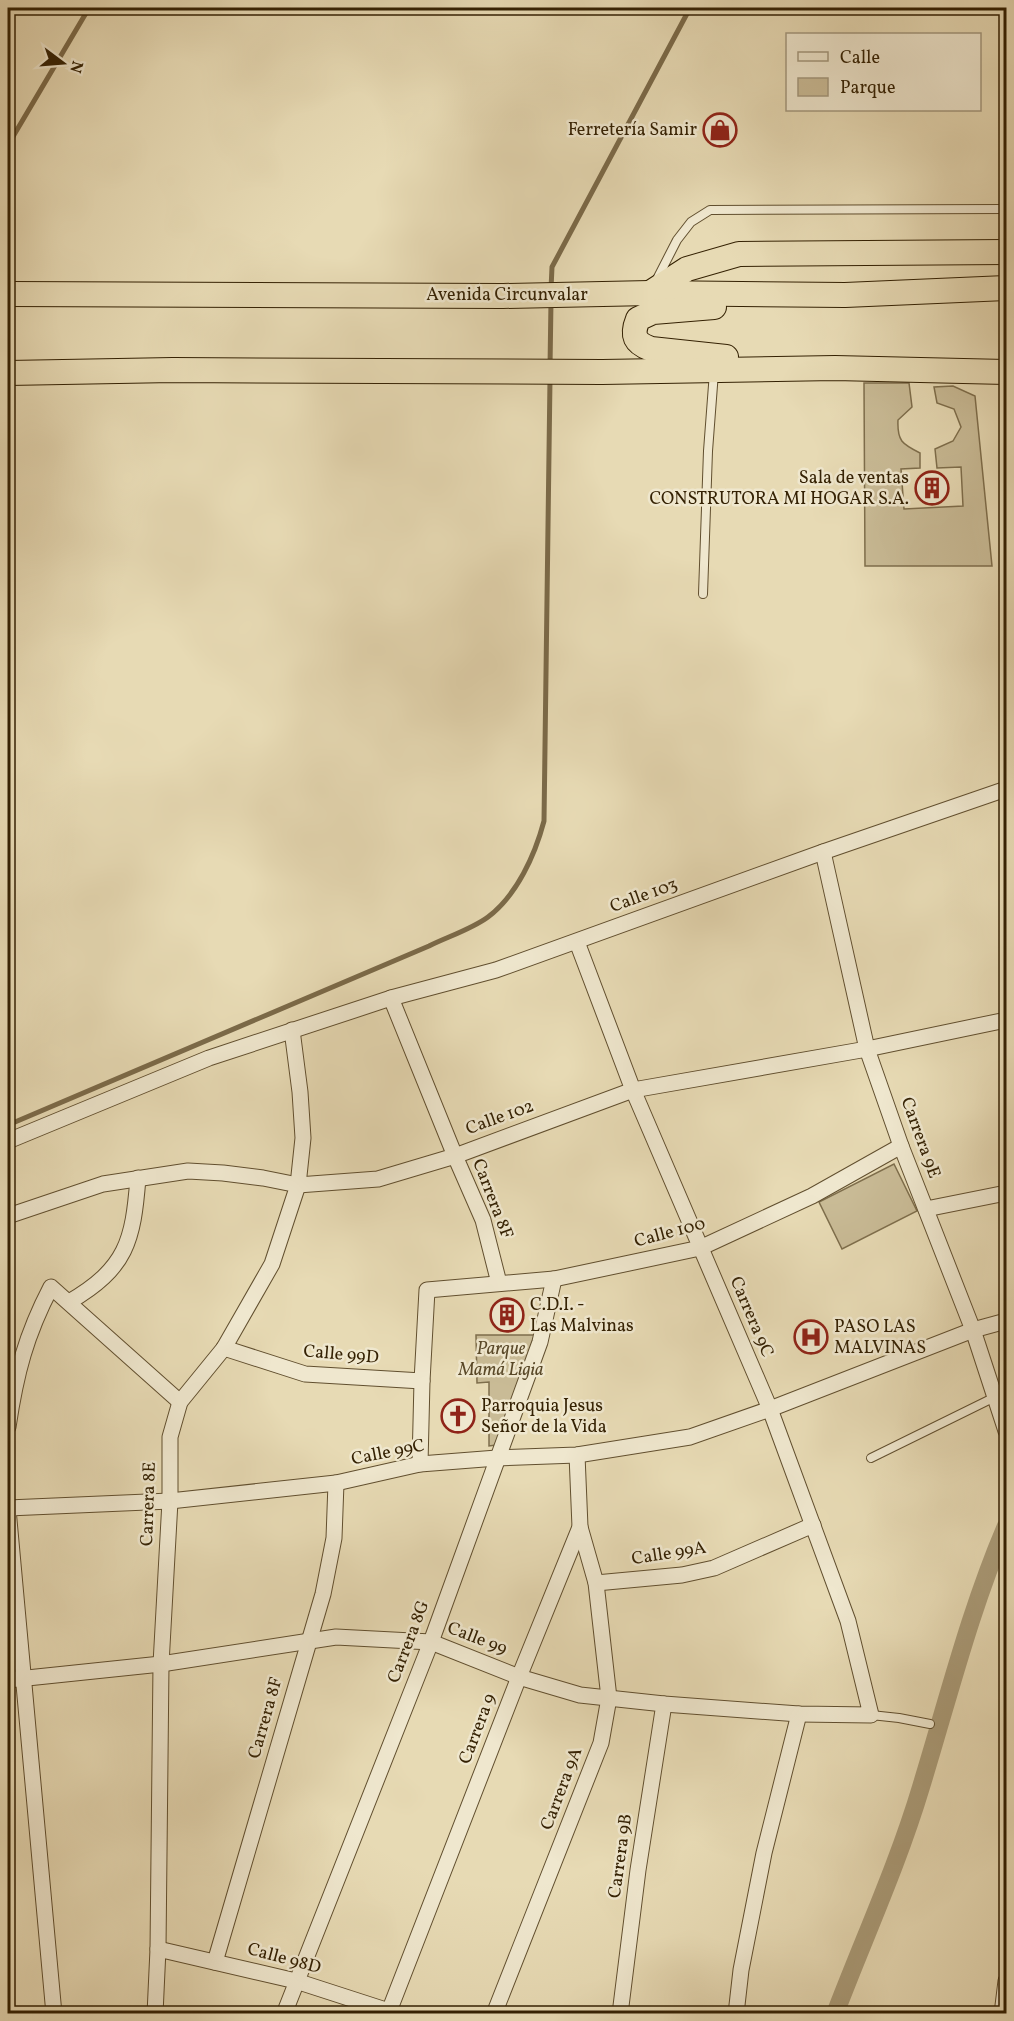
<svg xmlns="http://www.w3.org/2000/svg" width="1014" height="2021" viewBox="0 0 1014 2021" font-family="Vollkorn,serif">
  <rect width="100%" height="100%" fill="#e7dab4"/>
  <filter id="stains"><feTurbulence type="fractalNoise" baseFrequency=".00333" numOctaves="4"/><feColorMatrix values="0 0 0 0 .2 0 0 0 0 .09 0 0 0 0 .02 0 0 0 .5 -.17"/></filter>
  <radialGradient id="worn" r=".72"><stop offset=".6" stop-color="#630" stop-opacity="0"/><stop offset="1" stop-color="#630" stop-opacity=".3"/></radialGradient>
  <g fill="#c9bb96" stroke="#7e6e4c" stroke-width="1.5">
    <path d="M864 383H909L912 407 898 420C897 441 902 444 920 453V468L901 469 904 509 963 506 961 467 937 468 935 449 953 441 961 427 954 409 937 403 934 387 953 386 975 396 992 566H865Z"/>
    <polygon points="894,1164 917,1211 842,1249 819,1202"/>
    <polygon points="476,1335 535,1335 496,1445 489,1446 489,1382 477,1383"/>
  </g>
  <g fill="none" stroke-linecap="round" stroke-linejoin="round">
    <g stroke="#7b6a49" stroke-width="5">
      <polyline points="8,145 89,8"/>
      <polyline points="551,289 552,267 690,8"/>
      <polyline points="550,367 551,301"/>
      <path d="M8 1125 429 946C447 937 472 929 488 917 517 895 535 855 544 821L550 379"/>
      <polyline points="8,1234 11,1276 8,1281"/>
    </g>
    <path stroke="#aa9b78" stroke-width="18" d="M835 2014C864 1938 898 1864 921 1787 948 1699 970 1610 1006 1526"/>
    <g stroke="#614f2f" stroke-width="10">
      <g id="service">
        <polyline points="656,281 677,240 691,222 710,210 1006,209"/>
        <polyline points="703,594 708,451 714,372"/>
        <polyline points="871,1458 995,1397"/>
        <polyline points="871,1715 899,1718 930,1724"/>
      </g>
    </g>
    <g stroke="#614f2f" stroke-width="17">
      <g id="minor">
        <polyline points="823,852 867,1049 901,1146 973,1330 1006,1431"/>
        <polyline points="391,998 455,1156 483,1220 499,1283"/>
        <polyline points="8,1141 209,1058 391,998 496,970 823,852 1006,789"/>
        <polyline points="926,1209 1006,1193"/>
        <polyline points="8,1216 103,1184 188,1171 223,1173 263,1178 298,1185 378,1179 455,1156 633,1090 867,1049 1006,1020"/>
        <path d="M69 1302C127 1268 133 1241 138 1178"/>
        <polyline points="224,1348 305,1374 422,1381"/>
        <path d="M8 1427C16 1373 26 1335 51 1287L180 1402"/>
        <polyline points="420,1464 422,1381 427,1290 554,1279 700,1248 812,1196 901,1146"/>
        <polyline points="8,1508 170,1501 336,1483 420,1464 497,1458 577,1455 690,1437 770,1409 973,1330 1006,1321"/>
        <polyline points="8,1509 54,2014"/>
        <polyline points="596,1583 682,1575 714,1568 813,1525"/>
        <polyline points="8,1680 161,1664 336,1637 431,1642 519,1677 580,1695 664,1704 799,1714 871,1715 848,1621 770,1409 633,1090 577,942"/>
        <polyline points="158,1949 296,1981 398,2014"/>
        <polyline points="215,1962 323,1594 334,1538 336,1483"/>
        <polyline points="155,2014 158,1949 161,1664 170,1501 170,1437 180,1402 224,1348 272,1264 298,1185 303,1138 300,1092 292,1030"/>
        <polyline points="284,2014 431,1642 540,1342 554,1279"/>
        <polyline points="388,2014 519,1677 580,1527 577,1455"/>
        <polyline points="494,2014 601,1743 609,1698 596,1583 580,1527"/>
        <polyline points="620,2014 638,1870 664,1704"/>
        <polyline points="736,2014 741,1970 764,1853 799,1714"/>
        <polyline points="1002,2014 1006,1981"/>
      </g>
    </g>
    <g stroke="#342103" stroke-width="26">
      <g id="trunk">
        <polyline points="650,293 687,269 739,254 1006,252"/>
        <polyline points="8,294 503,296 650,293 845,295 1006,288"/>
        <path d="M714 307 653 312 638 319C631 336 635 343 651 349L726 357"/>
        <polyline points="8,373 173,370 602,372 835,368 1006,372"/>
      </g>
    </g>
    <use href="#service" stroke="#efe7ce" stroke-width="8"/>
    <use href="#minor" stroke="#efe7ce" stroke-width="15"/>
    <use href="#trunk" stroke="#e7dab4" stroke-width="24"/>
  </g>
  <defs>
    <g id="shop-ring" transform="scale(1.725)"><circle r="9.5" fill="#efe7ce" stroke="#8f2418" stroke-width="1.5"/><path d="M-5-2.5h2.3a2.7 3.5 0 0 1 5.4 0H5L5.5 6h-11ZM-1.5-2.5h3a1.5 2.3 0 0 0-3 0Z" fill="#8f2418"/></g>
    <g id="building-ring" transform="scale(1.725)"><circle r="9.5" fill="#efe7ce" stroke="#8f2418" stroke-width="1.5"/><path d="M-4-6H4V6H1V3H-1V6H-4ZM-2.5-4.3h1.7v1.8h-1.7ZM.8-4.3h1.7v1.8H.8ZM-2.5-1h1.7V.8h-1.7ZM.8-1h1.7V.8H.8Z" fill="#8f2418"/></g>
    <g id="hospital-ring" transform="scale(1.725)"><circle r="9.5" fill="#efe7ce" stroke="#8f2418" stroke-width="1.5"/><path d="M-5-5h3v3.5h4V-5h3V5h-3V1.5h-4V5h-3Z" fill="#8f2418"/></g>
    <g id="church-ring" transform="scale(1.725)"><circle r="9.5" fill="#efe7ce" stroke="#8f2418" stroke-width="1.5"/><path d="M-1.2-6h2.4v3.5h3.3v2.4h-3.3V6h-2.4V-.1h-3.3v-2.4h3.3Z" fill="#8f2418"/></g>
  </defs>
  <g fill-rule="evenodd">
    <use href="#shop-ring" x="720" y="130"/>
    <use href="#building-ring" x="932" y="488"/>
    <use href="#building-ring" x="507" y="1315"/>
    <use href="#hospital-ring" x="811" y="1337"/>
    <use href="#church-ring" x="458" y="1416"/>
  </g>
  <g text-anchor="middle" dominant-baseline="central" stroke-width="5" stroke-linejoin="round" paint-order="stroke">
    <g font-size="18" fill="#342103" stroke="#efe7ce" text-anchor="start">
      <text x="697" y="130" text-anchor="end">Ferretería Samir</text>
      <text x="909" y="478" text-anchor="end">Sala de ventas<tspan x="909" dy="21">CONSTRUTORA MI HOGAR S.A.</tspan></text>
      <text x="530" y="1305">C.D.I. -<tspan x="530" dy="21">Las Malvinas</tspan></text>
      <text x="834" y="1327">PASO LAS<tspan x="834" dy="21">MALVINAS</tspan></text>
      <text x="481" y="1406">Parroquia Jesus<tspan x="481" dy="21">Señor de la Vida</tspan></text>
    </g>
    <g font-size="18" fill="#342103" stroke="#efe7ce">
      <text x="507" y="295">Avenida Circunvalar</text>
      <text transform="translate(644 896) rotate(-20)">Calle 103</text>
      <text transform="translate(500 1118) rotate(-20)">Calle 102</text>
      <text transform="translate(920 1138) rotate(70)">Carrera 9E</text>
      <text transform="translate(492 1199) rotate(69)">Carrera 8F</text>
      <text transform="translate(670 1233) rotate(-15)">Calle 100</text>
      <text transform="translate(751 1317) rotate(67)">Carrera 9C</text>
      <text transform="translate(341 1355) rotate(5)">Calle 99D</text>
      <text transform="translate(388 1453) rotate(-11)">Calle 99C</text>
      <text transform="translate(149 1504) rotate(-88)">Carrera 8E</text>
      <text transform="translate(669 1554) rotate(-9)">Calle 99A</text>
      <text transform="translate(477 1639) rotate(21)">Calle 99</text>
      <text transform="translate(409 1642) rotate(-69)">Carrera 8G</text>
      <text transform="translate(266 1718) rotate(-74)">Carrera 8F</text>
      <text transform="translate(478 1729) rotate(-69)">Carrera 9</text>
      <text transform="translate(562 1789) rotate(-69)">Carrera 9A</text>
      <text transform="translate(621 1856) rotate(-82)">Carrera 9B</text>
      <text transform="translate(284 1959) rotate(15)">Calle 98D</text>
    </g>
    <g font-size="18" font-style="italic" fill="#594828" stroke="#efe7ce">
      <text x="501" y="1349">Parque<tspan x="501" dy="21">Mamá Ligia</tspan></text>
    </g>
  </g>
  <rect width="1014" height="2021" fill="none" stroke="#e7dab4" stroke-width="30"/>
  <rect x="9" y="9" width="996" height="2003" fill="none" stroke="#342103" stroke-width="3"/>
  <rect x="15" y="15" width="984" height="1991" fill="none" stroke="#342103" stroke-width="1.5"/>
  <rect x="786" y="33" width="195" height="78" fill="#efe7ce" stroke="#a4987d" stroke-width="1.5"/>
  <rect x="798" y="52" width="30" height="9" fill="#efe7ce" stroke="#a4987d" stroke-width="1.5"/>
  <text x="840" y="63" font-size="18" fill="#342103">Calle</text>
  <rect x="798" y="78" width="30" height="18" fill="#c9bb96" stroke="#a4987d" stroke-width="1.5"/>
  <text x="840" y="93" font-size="18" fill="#342103">Parque</text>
  <g transform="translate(63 63) rotate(106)" stroke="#efe7ce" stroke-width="4.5" paint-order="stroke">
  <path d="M0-4.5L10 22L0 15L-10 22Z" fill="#342103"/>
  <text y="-9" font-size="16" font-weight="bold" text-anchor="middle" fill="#342103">N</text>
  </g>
  <rect width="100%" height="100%" filter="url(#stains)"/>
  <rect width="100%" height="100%" fill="url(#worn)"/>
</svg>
